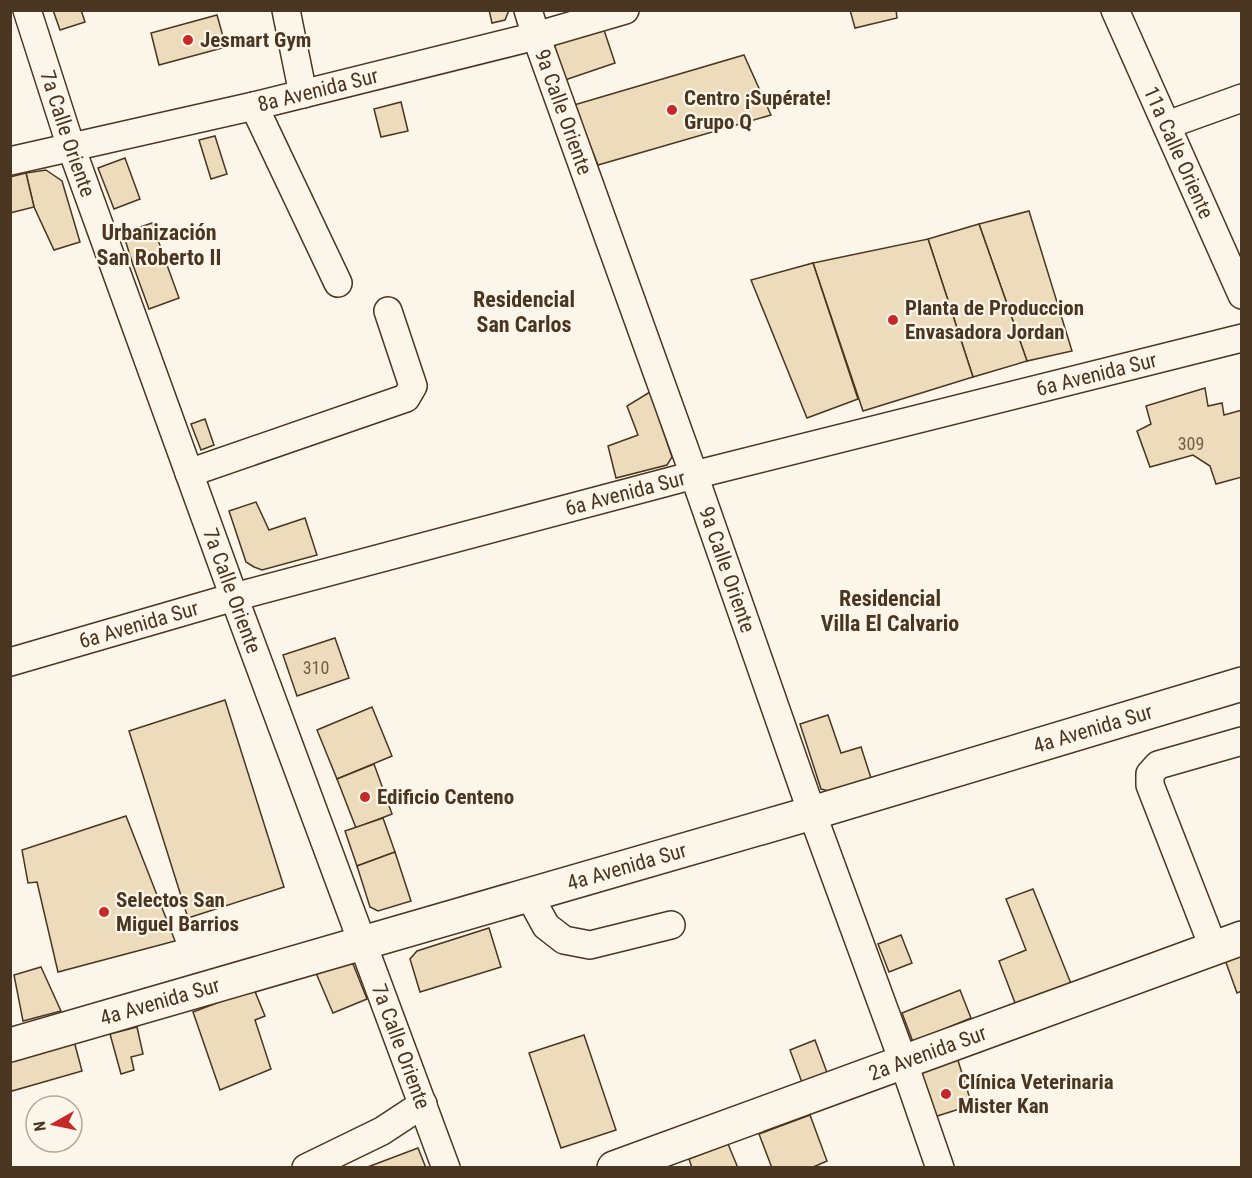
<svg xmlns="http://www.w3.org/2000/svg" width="1252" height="1178" viewBox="0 0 1252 1178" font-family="'Roboto Condensed',sans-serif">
  <rect width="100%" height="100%" fill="#fbf6e9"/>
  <g fill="#ecdcbc" stroke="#4a3520" stroke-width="1.5">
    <polygon points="53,10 81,10 85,22 60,30"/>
    <polygon points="489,10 509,10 505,20 492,23"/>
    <polygon points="850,10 896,10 897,18 855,28"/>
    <polygon points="217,15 226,47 159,65 151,33"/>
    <polygon points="602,24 615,63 565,80 552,38"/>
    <polygon points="744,55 771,115 598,165 574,105"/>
    <polygon points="401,102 408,131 381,137 374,109"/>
    <polygon points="215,136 227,174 211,179 199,140"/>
    <polygon points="125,158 140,199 114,209 98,168"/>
    <polygon points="46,170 62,181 80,242 54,250 34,207 26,173"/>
    <polygon points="26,173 34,207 10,213 10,177"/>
    <polygon points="1029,211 1072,351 1027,361 979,224"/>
    <polygon points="152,223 163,254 133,265 123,233"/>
    <polygon points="979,224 1027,361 973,377 928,239"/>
    <polygon points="928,239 973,377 863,411 813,263"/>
    <polygon points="163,254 179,298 149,309 133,265"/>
    <polygon points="813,263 858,399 807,418 751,280"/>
    <polygon points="1205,388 1208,406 1222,403 1224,415 1242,410 1242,477 1216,484 1210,466 1193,455 1150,467 1137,431 1151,424 1146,406"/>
    <polygon points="650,392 672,457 667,465 616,478 608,446 638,435 627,406"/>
    <polygon points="205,419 214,445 201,450 191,424"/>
    <polygon points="256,502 269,530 305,518 317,555 262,570 254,567 246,562 229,511"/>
    <polygon points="335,638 349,678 297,696 283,655"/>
    <polygon points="225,700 284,887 188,918 129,731"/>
    <polygon points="372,707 392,756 337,779 317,730"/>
    <polygon points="828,715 841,753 861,747 871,778 829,791 821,789 800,724"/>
    <polygon points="374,764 392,814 356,828 337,779"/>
    <polygon points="126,816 175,941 58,972 37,882 28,883 22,850"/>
    <polygon points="383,818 395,852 357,866 345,831"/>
    <polygon points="395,852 411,901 378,911 370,907 357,866"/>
    <polygon points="1033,889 1072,986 1017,1008 999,961 1026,950 1006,899"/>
    <polygon points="489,928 501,967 420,992 410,959 417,951"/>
    <polygon points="901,935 912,963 889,972 878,944"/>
    <polygon points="1242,950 1242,991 1237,993 1224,957"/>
    <polygon points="353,964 367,999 333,1013 316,973 332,966"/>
    <polygon points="41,967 61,1011 23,1021 14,975"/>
    <polygon points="254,989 265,1016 255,1020 271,1069 220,1090 193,1012"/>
    <polygon points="960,990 971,1018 913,1042 902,1013"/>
    <polygon points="137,1027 143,1054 131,1057 134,1070 121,1074 110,1034"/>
    <polygon points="584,1035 616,1130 561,1148 529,1053"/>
    <polygon points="815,1040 829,1078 804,1088 790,1050"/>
    <polygon points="74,1041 82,1071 12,1091 10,1087 10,1059"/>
    <polygon points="955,1051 972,1105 931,1118 919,1083 926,1065"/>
    <polygon points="810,1115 827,1161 811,1168 772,1168 759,1134"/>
    <polygon points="728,1144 738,1168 692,1168 689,1159"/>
    <polygon points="418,1148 426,1168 365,1168"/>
  </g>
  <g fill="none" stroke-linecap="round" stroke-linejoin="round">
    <g stroke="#4a3520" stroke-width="30">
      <g id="minor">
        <path id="s1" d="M27 10 71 147 234 597 446 1168"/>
        <polyline points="286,10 303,94"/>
        <path id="s2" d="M528 10 536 36 694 475 812 813 903 1061 940 1168"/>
        <path id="s3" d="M1115 10 1242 295"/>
        <polyline points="254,106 338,283"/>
        <polyline points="1167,125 1242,98"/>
        <path id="s4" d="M10 161 254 106 536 36 625 10"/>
        <polyline points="189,473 406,398 413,386 388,311"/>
        <path id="s5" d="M10 662 234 597 694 475 1242 338"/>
        <polyline points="529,895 546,926 564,940 590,945 671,925"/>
        <polyline points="1214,949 1150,785 1150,774 1158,765 1242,741"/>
        <polyline points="306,1168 382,1131 423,1104"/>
      </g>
    </g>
    <g stroke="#4a3520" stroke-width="36">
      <g id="major">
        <path id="s6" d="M10 1045 812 813 1242 684"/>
        <path id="s7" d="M614 1168 1242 938"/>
      </g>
    </g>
    <use href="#minor" stroke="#fbf6e9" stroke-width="27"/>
    <use href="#major" stroke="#fbf6e9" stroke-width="33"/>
  </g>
  <g fill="#c62828" stroke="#fbf6e9" stroke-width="2">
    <circle cx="188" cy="40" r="6"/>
    <circle cx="672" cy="110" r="6"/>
    <circle cx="893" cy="320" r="6"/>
    <circle cx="365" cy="797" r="6"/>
    <circle cx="104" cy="912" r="6"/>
    <circle cx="946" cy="1094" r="6"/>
  </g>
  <g text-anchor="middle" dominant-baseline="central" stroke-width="4.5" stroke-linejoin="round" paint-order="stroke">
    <g font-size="18" fill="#725f47">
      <text x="1191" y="443">309</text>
      <text x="316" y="667">310</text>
    </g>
    <g font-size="21" font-weight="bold" fill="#4a3520" stroke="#fbf6e9" text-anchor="start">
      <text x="200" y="40">Jesmart Gym</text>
      <text x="684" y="98">Centro ¡Supérate!<tspan x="684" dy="24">Grupo Q</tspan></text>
      <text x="905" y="308">Planta de Produccion<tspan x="905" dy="24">Envasadora Jordan</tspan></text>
      <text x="377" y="797">Edificio Centeno</text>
      <text x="116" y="900">Selectos San<tspan x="116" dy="24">Miguel Barrios</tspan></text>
      <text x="958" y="1082">Clínica Veterinaria<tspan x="958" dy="24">Mister Kan</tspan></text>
    </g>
    <g font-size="21" fill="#4a3520" stroke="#fbf6e9">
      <text stroke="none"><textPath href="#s4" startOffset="316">8a Avenida Sur</textPath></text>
      <text stroke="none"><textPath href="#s2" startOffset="108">9a Calle Oriente</textPath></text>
      <text stroke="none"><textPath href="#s1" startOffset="130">7a Calle Oriente</textPath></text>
      <text stroke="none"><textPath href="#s3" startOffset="156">11a Calle Oriente</textPath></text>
      <text stroke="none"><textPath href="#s5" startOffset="1124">6a Avenida Sur</textPath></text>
      <text stroke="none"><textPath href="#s5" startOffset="638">6a Avenida Sur</textPath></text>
      <text stroke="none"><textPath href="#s2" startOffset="594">9a Calle Oriente</textPath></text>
      <text stroke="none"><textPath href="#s1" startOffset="616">7a Calle Oriente</textPath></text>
      <text stroke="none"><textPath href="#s5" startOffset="134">6a Avenida Sur</textPath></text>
      <text stroke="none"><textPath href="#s6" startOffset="1128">4a Avenida Sur</textPath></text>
      <text stroke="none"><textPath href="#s6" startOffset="642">4a Avenida Sur</textPath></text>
      <text stroke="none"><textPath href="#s6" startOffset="156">4a Avenida Sur</textPath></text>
      <text stroke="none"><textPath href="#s1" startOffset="1102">7a Calle Oriente</textPath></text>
      <text stroke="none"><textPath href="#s7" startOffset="334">2a Avenida Sur</textPath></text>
    </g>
    <g font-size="22" font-weight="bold" fill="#4a3520" stroke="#fbf6e9">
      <text x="159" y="232">Urbanización<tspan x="159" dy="25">San Roberto II</tspan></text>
      <text x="524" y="299">Residencial<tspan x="524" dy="25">San Carlos</tspan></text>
      <text x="890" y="598">Residencial<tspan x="890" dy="25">Villa El Calvario</tspan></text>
    </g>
  </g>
  <rect width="1252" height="1178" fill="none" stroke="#4a3520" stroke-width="24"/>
  <g transform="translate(54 1124) rotate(261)"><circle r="28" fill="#fbf6e9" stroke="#b4a999" stroke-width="1.5"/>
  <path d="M0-4.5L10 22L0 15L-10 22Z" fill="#c62828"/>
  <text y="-9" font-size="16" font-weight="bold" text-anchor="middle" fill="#4a3520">N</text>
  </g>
</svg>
